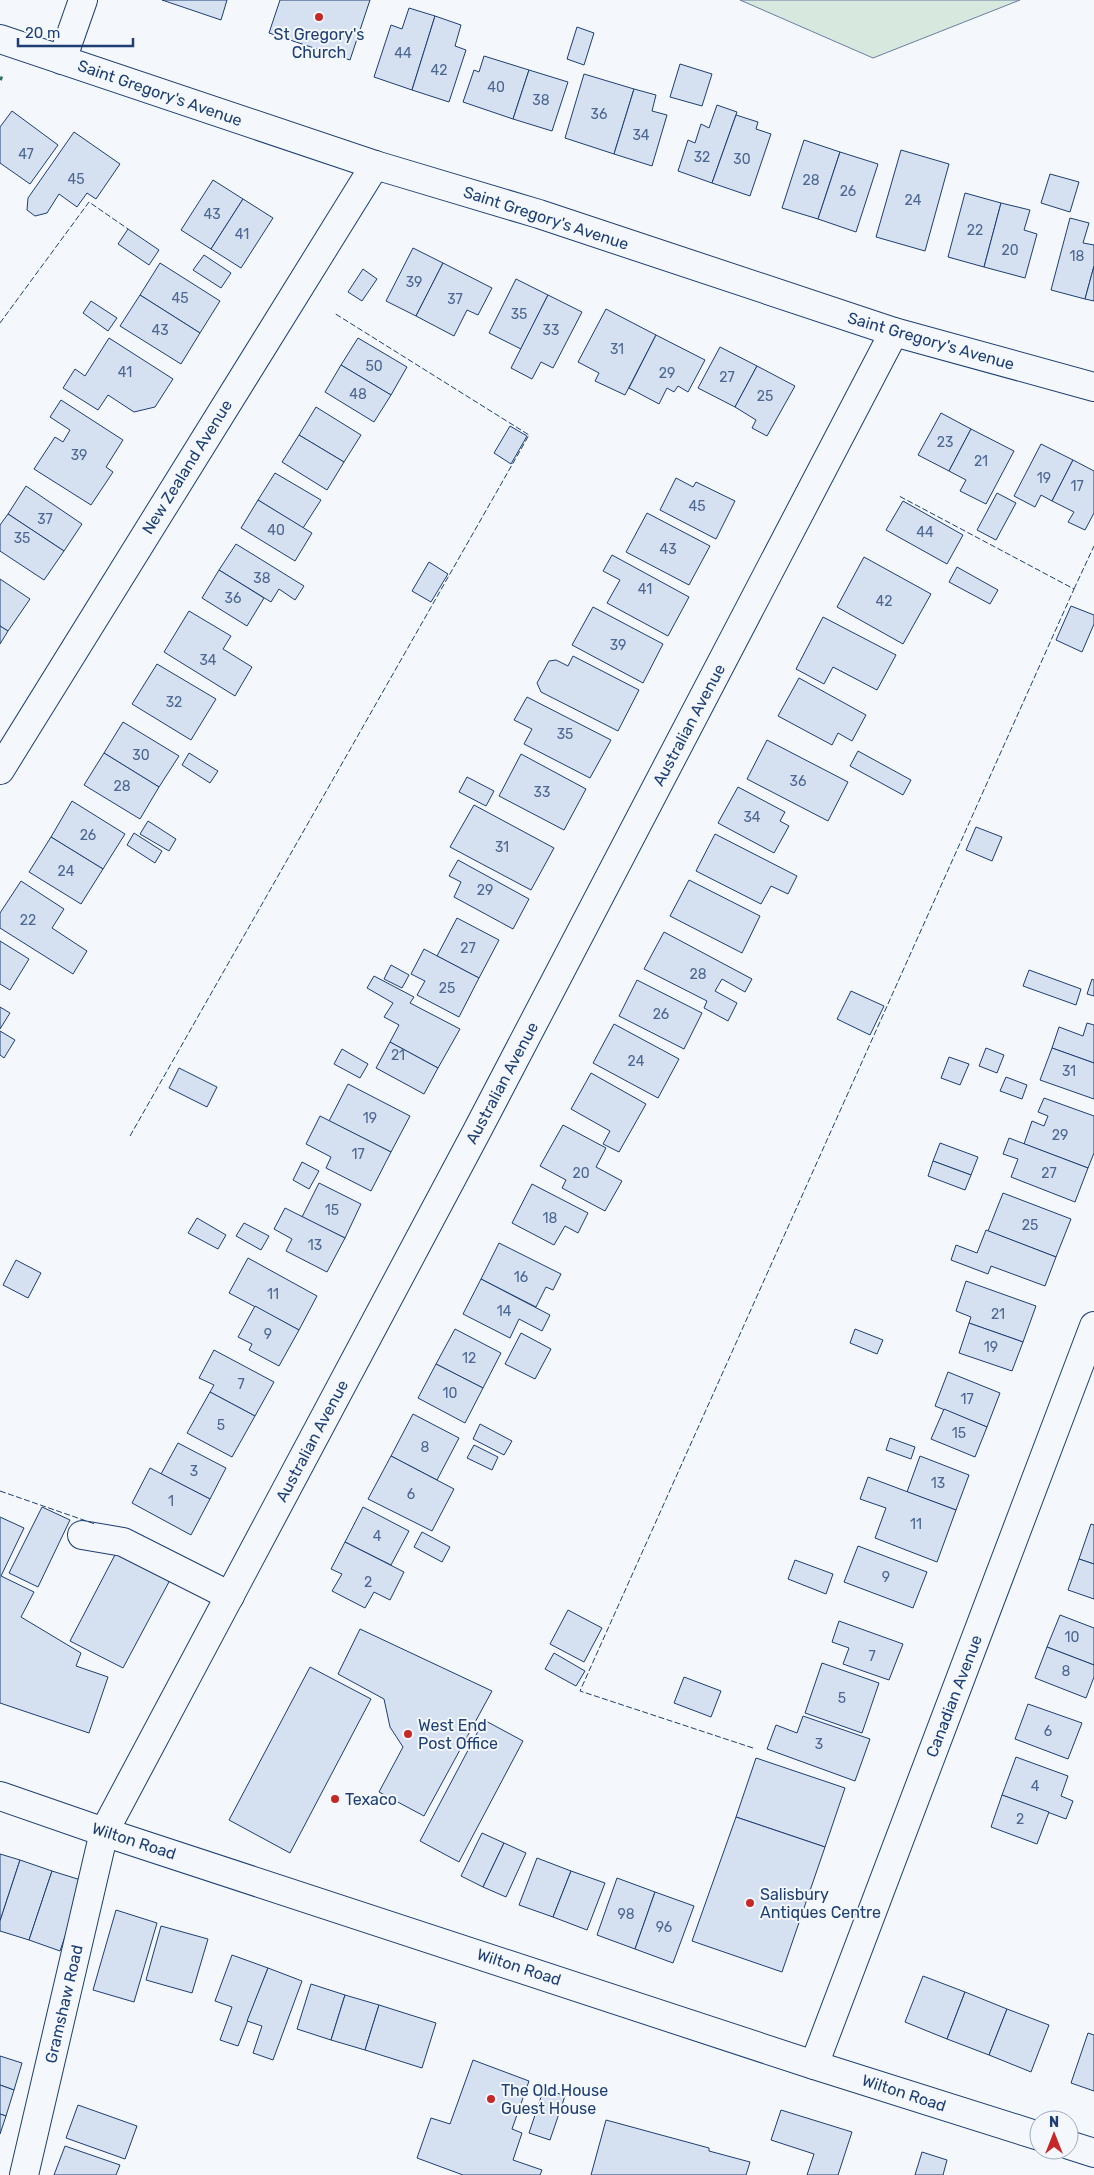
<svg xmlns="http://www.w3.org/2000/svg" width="1094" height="2175" viewBox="0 0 1094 2175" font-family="Rubik,sans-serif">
  <rect width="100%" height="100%" fill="#f4f7fb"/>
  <polygon fill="#d7e8df" stroke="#687fa3" points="740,0 1020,0 873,58"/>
  <g fill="#d5e0f0" stroke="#1d3f73">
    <polygon points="162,0 227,0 221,20"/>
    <polygon points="280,0 370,0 350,60 269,33"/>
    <polygon points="409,8 435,16 412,90 374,77 391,25 402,29"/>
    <polygon points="435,16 461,25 455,46 466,50 449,102 412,90"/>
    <polygon points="577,27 594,33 584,65 567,59"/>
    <polygon points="484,56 529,70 513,119 463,102 474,70 479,72"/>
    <polygon points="680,64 712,74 702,106 670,97"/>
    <polygon points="529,70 568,82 552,131 513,119"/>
    <polygon points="584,74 634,89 614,154 565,138"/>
    <polygon points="634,89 656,95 652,111 667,115 652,166 614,154"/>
    <polygon points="717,105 737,112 712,183 678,171 688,140 695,143 701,124 709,128"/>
    <polygon points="12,111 58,145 30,184 0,163 0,127"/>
    <polygon points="736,115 758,122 756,129 771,134 750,196 712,183"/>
    <polygon points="74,132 120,164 96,199 87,193 77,207 59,194 47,213 35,216 27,210 28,198"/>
    <polygon points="804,140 840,152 818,219 782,208"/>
    <polygon points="901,150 949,164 925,251 876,237"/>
    <polygon points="840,152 878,164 856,232 818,219"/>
    <polygon points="1050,174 1079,182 1070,212 1041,203"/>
    <polygon points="213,180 243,199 211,249 181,230"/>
    <polygon points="965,193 1001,203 984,267 948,257"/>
    <polygon points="243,199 273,218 241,268 211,249"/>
    <polygon points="1001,203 1030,210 1024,230 1037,234 1025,278 984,267"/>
    <polygon points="1070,218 1089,223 1083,243 1094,245 1094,266 1085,299 1051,290"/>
    <polygon points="128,229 159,250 149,265 118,244"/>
    <polygon points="413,248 443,263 416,316 386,301"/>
    <polygon points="204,255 231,273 221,288 193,270"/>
    <polygon points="160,263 220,301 200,333 140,295"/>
    <polygon points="443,263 492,288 478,315 467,310 454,336 416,316"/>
    <polygon points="1094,266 1094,301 1085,299"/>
    <polygon points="363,269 377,279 362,301 348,292"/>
    <polygon points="516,279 548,295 521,349 489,333"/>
    <polygon points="140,295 200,333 181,364 120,326"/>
    <polygon points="548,295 582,312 553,368 541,362 532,379 511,368"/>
    <polygon points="91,301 117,318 108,331 83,313"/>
    <polygon points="606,309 656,335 625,395 595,381 599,373 578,362"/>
    <polygon points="656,335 705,360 688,392 678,386 674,392 667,388 659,404 629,388"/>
    <polygon points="109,338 173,379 155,407 134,412 108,395 98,410 63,388 75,369 85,376"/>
    <polygon points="358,338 407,367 391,395 341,365"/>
    <polygon points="720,347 757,366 735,407 698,388"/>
    <polygon points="341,365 391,395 374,422 325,392"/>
    <polygon points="757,366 795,386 767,436 752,428 756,420 735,407"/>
    <polygon points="61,400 123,440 106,467 113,472 91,505 34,469 55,437 63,442 70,430 50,417"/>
    <polygon points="316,407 361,435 344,462 299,435"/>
    <polygon points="941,413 971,429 949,471 918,455"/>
    <polygon points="510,426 527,436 511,464 494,453"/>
    <polygon points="971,429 1014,451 986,504 960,491 966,480 949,471"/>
    <polygon points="299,435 344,462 327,490 282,462"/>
    <polygon points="1041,444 1073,460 1052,501 1041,495 1035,507 1014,496"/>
    <polygon points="1073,460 1094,471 1094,513 1085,530 1068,522 1074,512 1052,501"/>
    <polygon points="275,473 321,500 303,528 258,500"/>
    <polygon points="676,478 693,487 696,482 735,501 716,539 660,510"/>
    <polygon points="26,486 82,524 64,551 8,514"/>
    <polygon points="997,493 1016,503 996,540 977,530"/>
    <polygon points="258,500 312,533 295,561 241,528"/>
    <polygon points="903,501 963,535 947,564 886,530"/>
    <polygon points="647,513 710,546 689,585 626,552"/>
    <polygon points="8,514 64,551 44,580 0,551 0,525"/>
    <polygon points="236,544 304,586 295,600 279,589 271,602 219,570"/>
    <polygon points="612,555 689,597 668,636 607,603 620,580 603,571"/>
    <polygon points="864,557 931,594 903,644 837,607"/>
    <polygon points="429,562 448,574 431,602 412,591"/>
    <polygon points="957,567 998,590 990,604 949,582"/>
    <polygon points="219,570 264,598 247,626 202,598"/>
    <polygon points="0,579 30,599 8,631 0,626"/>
    <polygon points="1071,606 1094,615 1094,624 1082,652 1056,640"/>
    <polygon points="593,607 663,644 643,683 572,645"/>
    <polygon points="189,611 231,636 223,649 252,667 235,696 164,652"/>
    <polygon points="823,617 896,655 877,690 833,667 824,684 796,669"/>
    <polygon points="0,626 8,631 0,644"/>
    <polygon points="573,656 639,690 618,731 541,692 537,683 549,661 556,660 568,666"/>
    <polygon points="157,664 216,699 191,740 132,704"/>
    <polygon points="799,678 866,715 852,741 838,733 832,745 778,716"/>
    <polygon points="527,697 611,740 590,778 524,744 532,729 514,720"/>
    <polygon points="123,722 179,756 159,787 104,753"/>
    <polygon points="767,740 848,782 828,821 747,779"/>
    <polygon points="858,751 911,780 903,795 850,766"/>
    <polygon points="104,753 159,787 140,819 84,785"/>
    <polygon points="189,753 218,771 210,783 182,765"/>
    <polygon points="521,754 586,789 564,830 499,796"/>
    <polygon points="467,777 494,791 486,806 459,792"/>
    <polygon points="738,787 785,812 780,821 789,826 774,853 718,823"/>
    <polygon points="72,801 125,834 103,869 51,837"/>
    <polygon points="474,805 554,848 531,890 450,847"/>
    <polygon points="148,821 176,839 169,851 140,834"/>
    <polygon points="976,827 1002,837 992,861 966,850"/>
    <polygon points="134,833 162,851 155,863 127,845"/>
    <polygon points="715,834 797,876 788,894 771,886 761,904 696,871"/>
    <polygon points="51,837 103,869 81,904 29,872"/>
    <polygon points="458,860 529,899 513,929 454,897 461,882 449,876"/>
    <polygon points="689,880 760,916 742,953 670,916"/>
    <polygon points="21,881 64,909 52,928 87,951 73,974 0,928 0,913"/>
    <polygon points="457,918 499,940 479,978 437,956"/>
    <polygon points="664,932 752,979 745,992 722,979 715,991 737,1003 728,1021 704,1008 707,1001 644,969"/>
    <polygon points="0,941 29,959 10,990 0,984"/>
    <polygon points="424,949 479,978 459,1017 417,995 425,981 411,974"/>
    <polygon points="391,965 409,975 402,988 384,979"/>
    <polygon points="1029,970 1081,989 1076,1005 1023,986"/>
    <polygon points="374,976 414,997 410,1003 460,1029 438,1068 390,1042 399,1025 384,1017 393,1003 367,988"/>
    <polygon points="1092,979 1094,980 1094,996 1087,994"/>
    <polygon points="637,980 702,1013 684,1049 619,1016"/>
    <polygon points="851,991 884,1006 870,1035 837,1019"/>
    <polygon points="0,1007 10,1013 0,1029"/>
    <polygon points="1087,1023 1094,1025 1094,1063 1052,1048 1059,1027 1083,1036"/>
    <polygon points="614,1024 679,1059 658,1098 593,1063"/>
    <polygon points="0,1031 15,1040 4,1058 0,1055"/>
    <polygon points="390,1042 438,1068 424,1094 376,1068"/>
    <polygon points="986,1048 1004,1055 997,1073 979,1066"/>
    <polygon points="1052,1048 1094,1063 1094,1099 1040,1080"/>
    <polygon points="342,1049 368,1064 360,1078 334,1064"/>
    <polygon points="949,1057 969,1064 960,1085 941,1078"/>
    <polygon points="179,1068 217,1087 207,1107 169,1088"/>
    <polygon points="591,1073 646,1104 619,1152 603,1144 610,1131 571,1109"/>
    <polygon points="1006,1077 1027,1085 1022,1099 1000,1091"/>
    <polygon points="348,1084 410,1116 391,1152 329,1121"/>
    <polygon points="1044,1098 1094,1116 1094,1153 1088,1168 1024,1144 1032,1121 1044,1126 1048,1116 1038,1112"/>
    <polygon points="320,1116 391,1152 371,1191 326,1168 331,1157 306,1144"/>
    <polygon points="563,1125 606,1148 596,1167 622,1181 605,1211 562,1188 566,1180 540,1166"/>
    <polygon points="1009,1138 1088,1168 1075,1202 1011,1177 1018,1159 1003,1154"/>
    <polygon points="940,1143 978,1157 971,1175 933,1161"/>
    <polygon points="933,1161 971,1175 965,1190 928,1176"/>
    <polygon points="302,1162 319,1171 309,1189 293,1180"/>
    <polygon points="319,1183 361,1204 345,1238 302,1217"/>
    <polygon points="532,1184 588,1213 578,1233 565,1226 554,1245 512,1223"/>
    <polygon points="1003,1193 1071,1219 1056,1257 988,1231"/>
    <polygon points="285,1208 345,1238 327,1272 286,1251 292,1239 274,1229"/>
    <polygon points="197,1218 226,1235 218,1249 188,1233"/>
    <polygon points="244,1223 269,1236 261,1250 236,1236"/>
    <polygon points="986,1230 1056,1257 1045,1286 991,1266 988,1274 951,1260 956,1245 977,1253"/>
    <polygon points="499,1243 561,1274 553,1290 546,1287 536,1307 481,1279"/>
    <polygon points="248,1258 317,1296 299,1330 229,1293"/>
    <polygon points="16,1260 41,1273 28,1298 3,1285"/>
    <polygon points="481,1279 550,1315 542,1331 519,1319 510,1338 463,1314"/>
    <polygon points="966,1281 1036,1306 1023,1342 969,1323 971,1317 956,1311"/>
    <polygon points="255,1306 299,1330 279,1366 249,1350 252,1344 238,1337"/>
    <polygon points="969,1323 1023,1342 1012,1371 959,1353"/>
    <polygon points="455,1329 501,1353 483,1388 436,1364"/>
    <polygon points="855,1329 883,1340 877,1354 850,1343"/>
    <polygon points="521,1333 551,1349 535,1379 505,1364"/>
    <polygon points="214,1350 274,1382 255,1416 210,1392 214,1385 199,1378"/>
    <polygon points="436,1364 483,1388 465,1423 418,1398"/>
    <polygon points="948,1372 1000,1393 987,1427 935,1406"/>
    <polygon points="210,1392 255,1416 232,1457 187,1433"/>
    <polygon points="944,1409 987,1427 975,1457 931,1439"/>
    <polygon points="413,1414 459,1438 437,1480 391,1456"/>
    <polygon points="480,1424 512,1441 504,1455 473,1439"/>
    <polygon points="890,1438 915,1447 911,1459 886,1450"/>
    <polygon points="178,1443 226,1468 210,1499 161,1474"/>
    <polygon points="474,1445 498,1457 492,1470 467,1458"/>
    <polygon points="391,1456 454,1489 432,1531 368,1499"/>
    <polygon points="920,1456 969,1475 956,1510 907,1492"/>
    <polygon points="150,1468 210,1499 191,1535 132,1503"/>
    <polygon points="868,1477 956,1510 937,1562 875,1538 886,1508 860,1499"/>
    <polygon points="42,1507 70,1520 38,1587 9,1573"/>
    <polygon points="363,1507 409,1531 391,1565 345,1542"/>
    <polygon points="0,1517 24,1528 1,1576 34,1592 21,1617 81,1653 76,1666 108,1677 89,1733 0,1703"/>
    <polygon points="1091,1524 1094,1525 1094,1564 1079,1559"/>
    <polygon points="422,1532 450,1547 442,1562 414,1547"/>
    <polygon points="345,1542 404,1572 390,1600 374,1592 365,1608 332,1591 342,1574 331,1569"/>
    <polygon points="858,1546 927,1572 913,1608 844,1582"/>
    <polygon points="117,1551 170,1580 123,1668 70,1641"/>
    <polygon points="1079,1559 1094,1564 1094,1599 1068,1590"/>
    <polygon points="795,1560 833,1574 826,1594 788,1579"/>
    <polygon points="568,1610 602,1628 584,1662 550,1644"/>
    <polygon points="1060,1615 1094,1628 1094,1665 1047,1647"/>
    <polygon points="839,1621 903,1644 889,1680 843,1664 849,1648 832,1642"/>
    <polygon points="360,1629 492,1691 424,1816 379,1792 403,1747 390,1727 384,1699 338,1674"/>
    <polygon points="1047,1647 1094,1665 1094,1677 1086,1698 1035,1678"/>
    <polygon points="554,1653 585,1671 576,1686 545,1669"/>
    <polygon points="822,1663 879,1683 862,1733 805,1713"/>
    <polygon points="310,1667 371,1699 290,1853 229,1820"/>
    <polygon points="684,1677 721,1691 711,1717 674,1703"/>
    <polygon points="1028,1704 1082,1723 1068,1759 1015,1739"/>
    <polygon points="803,1716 870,1739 855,1781 767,1749 776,1725 797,1733"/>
    <polygon points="484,1720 523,1741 459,1862 420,1841"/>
    <polygon points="1016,1757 1068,1776 1061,1796 1073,1801 1066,1819 1002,1795"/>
    <polygon points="756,1758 845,1788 825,1847 736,1817"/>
    <polygon points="1002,1795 1049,1812 1037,1844 991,1827"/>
    <polygon points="736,1817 825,1847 782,1972 692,1941"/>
    <polygon points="482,1833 504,1843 483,1887 461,1876"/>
    <polygon points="504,1843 526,1853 506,1897 483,1887"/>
    <polygon points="0,1854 20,1860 0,1921"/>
    <polygon points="537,1858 571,1871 553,1917 519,1905"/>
    <polygon points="20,1860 52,1871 29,1940 0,1931 0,1921"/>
    <polygon points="52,1871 84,1881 60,1951 29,1940"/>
    <polygon points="571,1871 605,1883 587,1930 553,1917"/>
    <polygon points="617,1878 655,1892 635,1949 597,1935"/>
    <polygon points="655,1892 694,1906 673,1963 635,1949"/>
    <polygon points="116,1910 157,1923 134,2002 93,1990"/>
    <polygon points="161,1926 208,1939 192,1993 146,1980"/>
    <polygon points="232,1955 268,1968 238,2046 220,2040 232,2007 215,2001"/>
    <polygon points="268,1968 302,1981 273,2060 253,2053 262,2026 247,2021"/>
    <polygon points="923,1976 965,1992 947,2039 905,2022"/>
    <polygon points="311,1984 345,1995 331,2040 297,2029"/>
    <polygon points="965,1992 1007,2009 989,2055 947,2039"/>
    <polygon points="345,1995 379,2005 365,2050 331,2040"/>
    <polygon points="379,2005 436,2023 422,2068 365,2050"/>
    <polygon points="1007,2009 1049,2025 1031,2072 989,2055"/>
    <polygon points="1088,2033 1094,2035 1094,2091 1071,2083"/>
    <polygon points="0,2056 22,2063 14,2090 0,2085"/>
    <polygon points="473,2060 529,2081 512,2129 522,2133 513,2160 542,2170 540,2175 463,2175 417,2158 431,2118 450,2124"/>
    <polygon points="0,2085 14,2090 6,2116 0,2114"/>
    <polygon points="544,2088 565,2096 550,2140 529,2133"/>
    <polygon points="78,2105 137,2126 125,2159 66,2138"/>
    <polygon points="781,2110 852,2132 838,2175 807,2175 814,2154 771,2140"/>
    <polygon points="0,2114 6,2116 0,2134"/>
    <polygon points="606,2120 709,2148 709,2151 750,2162 746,2175 591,2175"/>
    <polygon points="65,2146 120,2165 116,2175 54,2175"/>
    <polygon points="922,2152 947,2160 943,2175 915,2175"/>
  </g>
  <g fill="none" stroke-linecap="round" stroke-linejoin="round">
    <g stroke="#1d3f73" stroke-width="30">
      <g id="minor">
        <polyline points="0,39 375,165 539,214 894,332 1094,387"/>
        <polyline points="62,60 83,0"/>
        <polyline points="0,770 375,165"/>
        <polyline points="82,1535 123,1542 230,1596"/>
        <polyline points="814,2065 1094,1326"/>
        <polyline points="24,2175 104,1832 477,1131 894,332"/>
      </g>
    </g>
    <g stroke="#1d3f73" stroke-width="30">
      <g id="highway">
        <polyline points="0,1796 104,1832 814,2065 1039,2136"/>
        <polyline points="1069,2145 1094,2153"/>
      </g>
    </g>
    <use href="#minor" stroke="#f4f7fb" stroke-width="28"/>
    <use href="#highway" stroke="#f4f7fb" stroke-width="28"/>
    <polyline stroke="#2c6c60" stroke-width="4" stroke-dasharray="2.5 4" stroke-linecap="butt" points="0,78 3,79"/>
    <g stroke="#1d3f73" stroke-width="1" stroke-dasharray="6 2.5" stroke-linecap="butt">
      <polyline points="0,323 89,202 128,229"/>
      <polyline points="1074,589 1094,546"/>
      <polyline points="130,1136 529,435 334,313"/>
      <polyline points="0,1491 95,1524"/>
      <polyline points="753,1748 580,1691 1074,589 899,496"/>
    </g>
  </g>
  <g fill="#c62828" stroke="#f4f7fb" stroke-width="2">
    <circle cx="319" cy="17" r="5"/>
    <circle cx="408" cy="1734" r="5"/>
    <circle cx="335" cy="1799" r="5"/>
    <circle cx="750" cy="1903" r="5"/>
    <circle cx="491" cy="2099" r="5"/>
  </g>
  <g text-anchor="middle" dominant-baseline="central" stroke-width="4" stroke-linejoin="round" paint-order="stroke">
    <g font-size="14" fill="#4b6792">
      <text x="403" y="53">44</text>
      <text x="439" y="70">42</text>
      <text x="496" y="87">40</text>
      <text x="541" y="100">38</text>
      <text x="599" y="114">36</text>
      <text x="641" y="135">34</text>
      <text x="26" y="154">47</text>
      <text x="702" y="157">32</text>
      <text x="742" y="159">30</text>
      <text x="76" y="179">45</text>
      <text x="811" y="180">28</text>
      <text x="848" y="191">26</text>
      <text x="913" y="200">24</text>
      <text x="212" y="214">43</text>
      <text x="975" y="230">22</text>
      <text x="242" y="234">41</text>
      <text x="1010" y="250">20</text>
      <text x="1077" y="256">18</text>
      <text x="414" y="282">39</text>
      <text x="180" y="298">45</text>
      <text x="455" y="299">37</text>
      <text x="519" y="314">35</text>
      <text x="160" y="330">43</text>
      <text x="551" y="330">33</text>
      <text x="617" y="349">31</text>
      <text x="374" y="366">50</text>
      <text x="125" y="372">41</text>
      <text x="667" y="373">29</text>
      <text x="727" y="377">27</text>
      <text x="358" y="394">48</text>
      <text x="765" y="396">25</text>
      <text x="945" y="442">23</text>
      <text x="79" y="455">39</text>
      <text x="981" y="461">21</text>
      <text x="1044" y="478">19</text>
      <text x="1077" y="486">17</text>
      <text x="697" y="506">45</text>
      <text x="45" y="519">37</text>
      <text x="276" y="530">40</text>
      <text x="925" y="532">44</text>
      <text x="22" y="538">35</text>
      <text x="668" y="549">43</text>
      <text x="262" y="578">38</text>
      <text x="645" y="589">41</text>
      <text x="233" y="598">36</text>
      <text x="884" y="601">42</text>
      <text x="618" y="645">39</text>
      <text x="208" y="660">34</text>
      <text x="174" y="702">32</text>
      <text x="565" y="734">35</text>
      <text x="141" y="755">30</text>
      <text x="798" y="781">36</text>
      <text x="122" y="786">28</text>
      <text x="542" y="792">33</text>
      <text x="752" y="817">34</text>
      <text x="88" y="835">26</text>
      <text x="502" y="847">31</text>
      <text x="66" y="871">24</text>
      <text x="485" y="890">29</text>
      <text x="28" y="920">22</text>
      <text x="468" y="948">27</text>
      <text x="698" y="974">28</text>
      <text x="447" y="988">25</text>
      <text x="661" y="1014">26</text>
      <text x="398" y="1055">21</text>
      <text x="636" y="1061">24</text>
      <text x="1069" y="1071">31</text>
      <text x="370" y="1118">19</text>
      <text x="1060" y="1135">29</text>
      <text x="358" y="1154">17</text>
      <text x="581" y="1173">20</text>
      <text x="1049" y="1173">27</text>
      <text x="332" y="1210">15</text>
      <text x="550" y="1218">18</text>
      <text x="1030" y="1225">25</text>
      <text x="315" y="1245">13</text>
      <text x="521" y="1277">16</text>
      <text x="273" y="1294">11</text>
      <text x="504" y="1311">14</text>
      <text x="998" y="1314">21</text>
      <text x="268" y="1334">9</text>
      <text x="991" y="1347">19</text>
      <text x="469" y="1358">12</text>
      <text x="241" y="1384">7</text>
      <text x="450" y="1393">10</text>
      <text x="967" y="1399">17</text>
      <text x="221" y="1425">5</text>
      <text x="959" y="1433">15</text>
      <text x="425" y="1447">8</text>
      <text x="194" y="1471">3</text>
      <text x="938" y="1483">13</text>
      <text x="411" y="1494">6</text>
      <text x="171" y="1501">1</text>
      <text x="916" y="1524">11</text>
      <text x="377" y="1536">4</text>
      <text x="886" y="1577">9</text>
      <text x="368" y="1582">2</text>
      <text x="1072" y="1637">10</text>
      <text x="872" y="1656">7</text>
      <text x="1066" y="1671">8</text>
      <text x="842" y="1698">5</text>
      <text x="1048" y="1731">6</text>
      <text x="819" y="1744">3</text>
      <text x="1035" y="1786">4</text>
      <text x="1020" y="1819">2</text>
      <text x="626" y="1914">98</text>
      <text x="664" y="1927">96</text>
    </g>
    <g font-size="16" fill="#1d3f73" stroke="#f4f7fb" text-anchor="start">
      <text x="319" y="34" text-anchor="middle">St Gregory's<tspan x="319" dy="18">Church</tspan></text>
      <text x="418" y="1725">West End<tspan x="418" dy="18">Post Office</tspan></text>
      <text x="345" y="1799">Texaco</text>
      <text x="760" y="1894">Salisbury<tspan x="760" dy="18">Antiques Centre</tspan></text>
      <text x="501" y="2090">The Old House<tspan x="501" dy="18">Guest House</tspan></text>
    </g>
    <g font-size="16" fill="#1d3f73" stroke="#f4f7fb">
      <text transform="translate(160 93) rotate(19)">Saint Gregory's Avenue</text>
      <text transform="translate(546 218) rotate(18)">Saint Gregory's Avenue</text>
      <text transform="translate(931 341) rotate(16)">Saint Gregory's Avenue</text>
      <text transform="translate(187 467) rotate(-58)">New Zealand Avenue</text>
      <text transform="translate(689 725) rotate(-62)">Australian Avenue</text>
      <text transform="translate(502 1083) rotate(-62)">Australian Avenue</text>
      <text transform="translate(312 1441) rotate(-62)">Australian Avenue</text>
      <text transform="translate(954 1696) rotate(-69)">Canadian Avenue</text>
      <text transform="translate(134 1841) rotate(18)">Wilton Road</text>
      <text transform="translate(519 1967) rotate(18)">Wilton Road</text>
      <text transform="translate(64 2004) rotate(-77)">Gramshaw Road</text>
      <text transform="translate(904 2093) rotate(18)">Wilton Road</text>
    </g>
  </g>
  <g transform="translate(1054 2135)"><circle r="24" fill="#f4f7fb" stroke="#9eadc5"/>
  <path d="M0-4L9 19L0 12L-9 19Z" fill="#c62828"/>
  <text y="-8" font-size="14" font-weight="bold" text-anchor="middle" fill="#1d3f73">N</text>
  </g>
  <path d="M18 38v8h115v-8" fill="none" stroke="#1d3f73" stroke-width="2.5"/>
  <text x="25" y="38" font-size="15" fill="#1d3f73" stroke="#f4f7fb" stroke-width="4" paint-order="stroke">20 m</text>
</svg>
